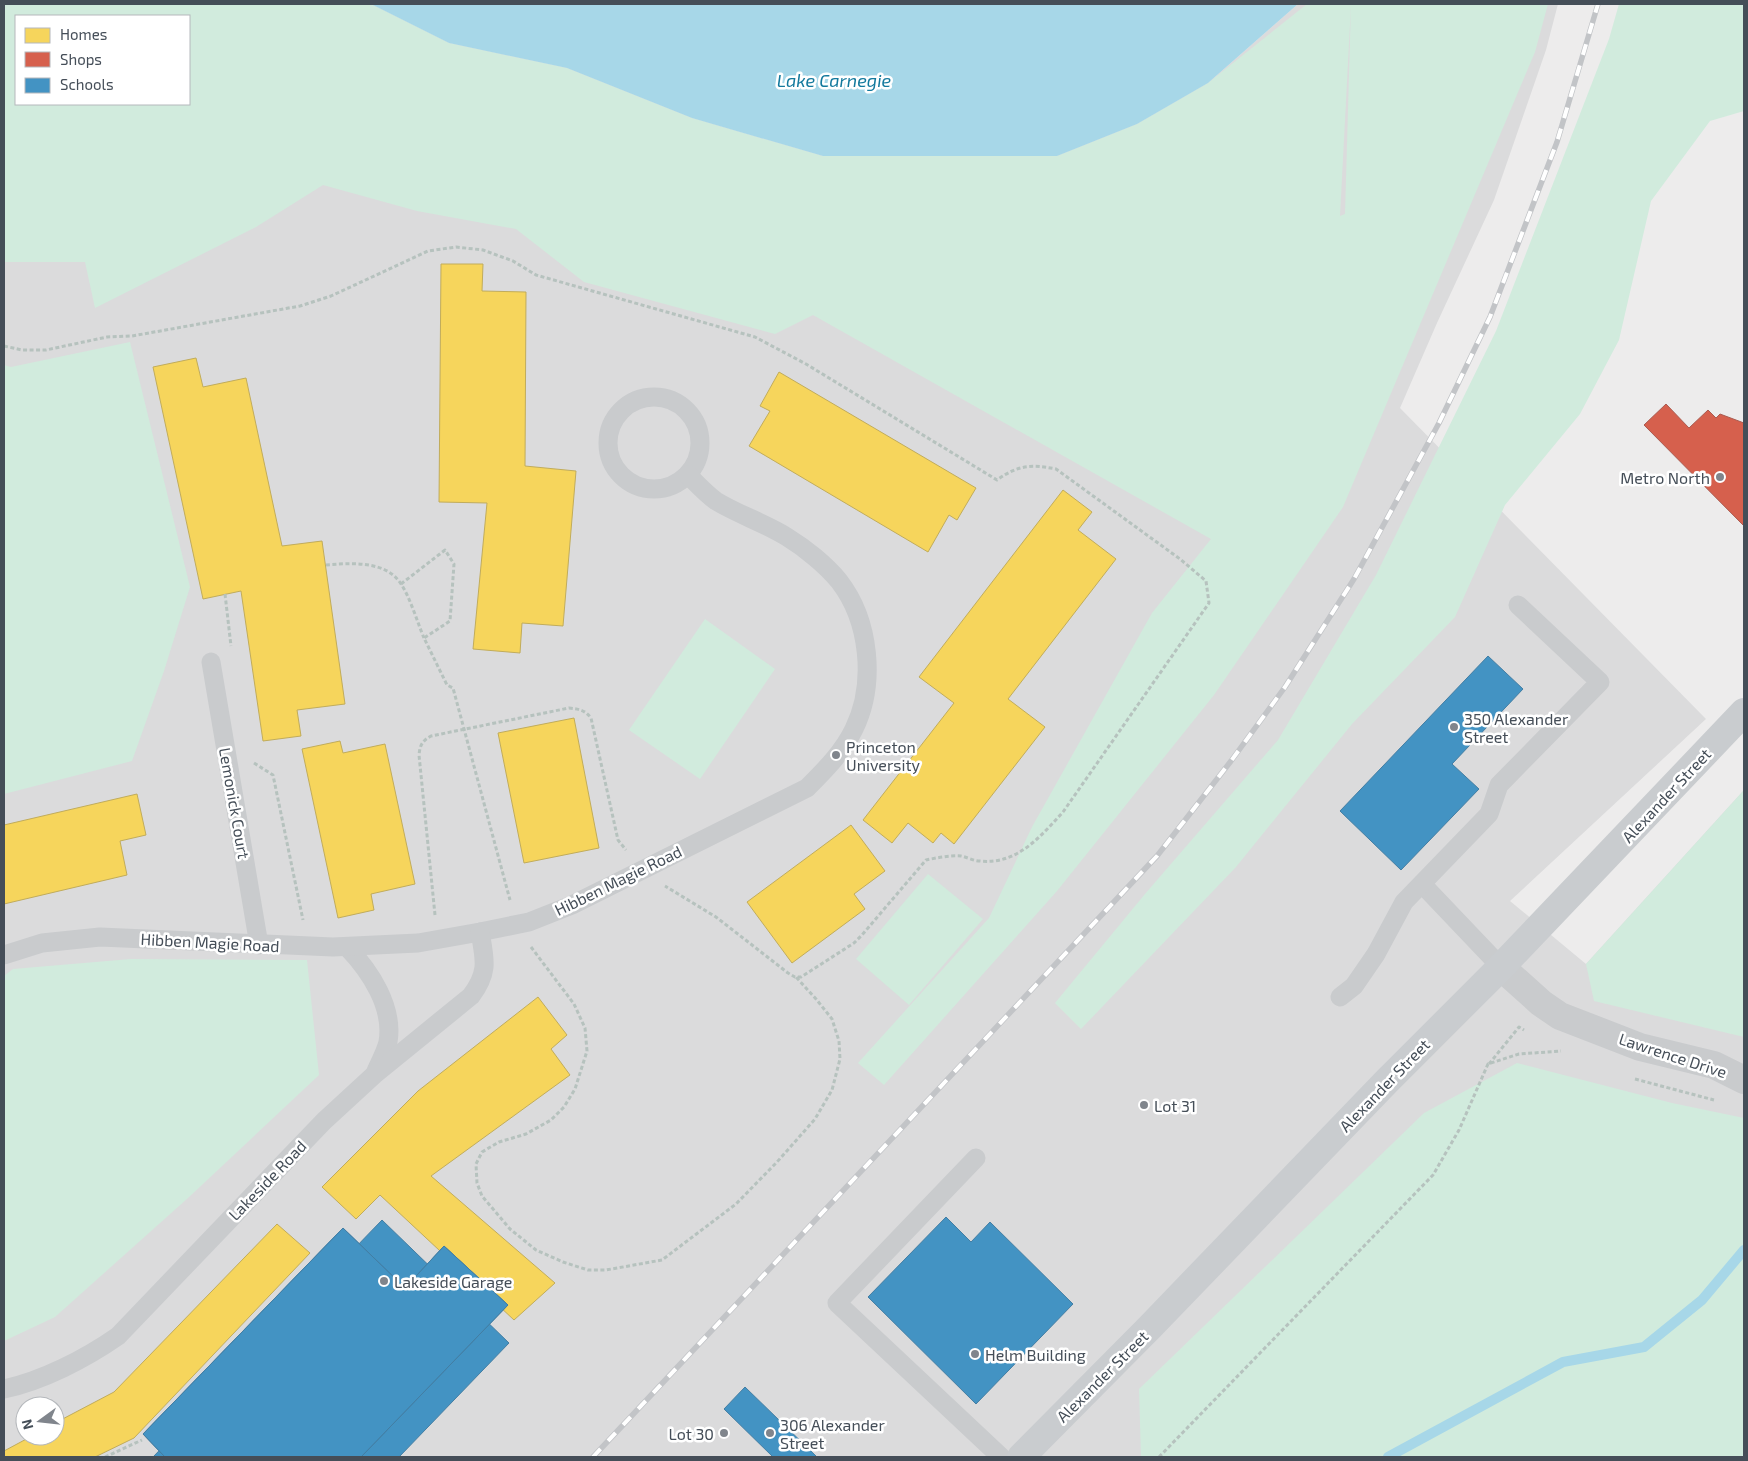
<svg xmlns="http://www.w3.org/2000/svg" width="1748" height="1461" viewBox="0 0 1748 1461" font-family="'Exo 2',sans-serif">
  <rect width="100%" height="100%" fill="#edecec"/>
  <path fill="#dbdbdc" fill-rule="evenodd" d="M4 4H371L449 43 567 68 692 118 823 156H1057L1137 124 1208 83 1298 4H1558L1546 50 1494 200 1437 323 1400 408 1706 719 1510 901 1586 964 1744 790V1457H4ZM16 16H189V104H16ZM25 1406H55V1436H25Z"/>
  <g fill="#d1ebdd" fill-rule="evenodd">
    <path d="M4 4H371L449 43 567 68 692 118 823 156H1057L1137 124 1208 83 1307 4H1548L1535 52 1343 507 1214 695 1057 891 884 1085 858 1063 989 918 1032 827 1152 613 1211 539 813 315 775 334 584 282 516 229 417 211 323 185 256 227 95 308 85 262H4ZM1351 5 1345 214 1340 216ZM16 16H189V104H16Z"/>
    <polygon points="1619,4 1744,4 1744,111 1710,121 1651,201 1619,340 1580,414 1505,505 1455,617 1352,724 1236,867 1081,1029 1055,1003 1145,894 1278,740 1376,575 1496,331 1609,39"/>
    <polygon points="130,342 190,587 164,671 132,761 4,794 4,365 11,367"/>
    <polygon points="705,619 775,669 700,779 629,730"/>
    <polygon points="1744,790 1744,1037 1594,1001 1586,964"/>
    <polygon points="928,874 983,919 909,1005 856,959"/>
    <polygon points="131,959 307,960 319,1075 188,1198 55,1317 4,1341 4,976 13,969"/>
    <polygon points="1517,1063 1672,1103 1744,1118 1744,1457 1141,1457 1139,1389 1424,1113"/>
  </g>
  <polygon fill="#a7d7e8" points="371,4 1298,4 1208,83 1137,124 1057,156 823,156 692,118 567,68 449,43"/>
  <g fill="#f6d55c" stroke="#c1ac5b">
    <polygon points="441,264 483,264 482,291 526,292 525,466 576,471 563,626 522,623 520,653 473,649 487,503 439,502"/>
    <polygon points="196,358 203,387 246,378 282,546 322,541 345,704 297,710 301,736 263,741 241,591 203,599 153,367"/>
    <polygon points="779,372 976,488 957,520 949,515 928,552 749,446 770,411 760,406"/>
    <polygon points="1063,490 1092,512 1078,530 1116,559 1008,699 1045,727 954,844 941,833 933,843 908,823 892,843 863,820 954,703 919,677"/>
    <polygon points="574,718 599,848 524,863 498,733"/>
    <polygon points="340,741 343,753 385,744 415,884 371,894 374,910 338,918 302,749"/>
    <polygon points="137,794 146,835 120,841 127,875 4,904 4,825"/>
    <polygon points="851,825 885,871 854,894 865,909 792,963 747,902"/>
    <polygon points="538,997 567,1035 551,1049 570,1075 431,1176 555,1283 514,1320 380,1195 356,1219 322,1187 418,1091"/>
    <polygon points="277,1224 310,1253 134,1438 95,1457 4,1457 4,1451 32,1436 55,1436 55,1423 114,1392"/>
  </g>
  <polygon fill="#d6604d" stroke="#aa5b50" points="1666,404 1689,428 1708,410 1716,418 1720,414 1744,423 1744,526 1644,425"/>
  <g fill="#4393c3" stroke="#447ea3">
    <polygon points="1488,656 1523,689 1452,764 1479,789 1401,870 1340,811"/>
    <polygon points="946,1217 971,1242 990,1222 1073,1304 976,1404 868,1297"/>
    <polygon points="382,1220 509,1343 399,1457 153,1457"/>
    <polygon points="343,1228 405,1288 444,1246 508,1305 361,1457 165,1457 143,1434"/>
    <polygon points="343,1228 405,1288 444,1246 508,1305 361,1457 165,1457 143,1434"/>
    <polygon points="745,1387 817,1457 773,1457 724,1409"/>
  </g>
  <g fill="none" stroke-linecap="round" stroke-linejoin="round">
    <polyline stroke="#a7d7e8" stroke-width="10" points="1388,1457 1563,1362 1644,1347 1702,1300 1744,1250"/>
    <g stroke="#b6c2be" stroke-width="3" stroke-dasharray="4 2.5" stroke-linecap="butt">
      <path d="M4 346 22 350H46L107 337 132 336 300 306 331 296 428 251 456 247 483 250 513 261 536 275 755 337 806 364 997 480C1018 465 1031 464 1056 469L1180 559 1206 581 1209 603 1063 812C1040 837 1017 865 980 861 973 861 967 857 961 856 950 855 936 858 926 860L862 935 854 943 801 977H795L788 973 716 917 665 886"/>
      <path d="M326 565C350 563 386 560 401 584 410 597 418 624 424 638"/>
      <polyline points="401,584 445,550 454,564 450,621 424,638 447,685 453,688 510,900"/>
      <polyline points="225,594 231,646"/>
      <polyline points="254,763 273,775 303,920"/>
      <path d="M435 915 419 755C420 745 422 741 431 736L569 708C579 709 585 710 591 718L618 840 626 850"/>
      <polyline points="531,947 574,1004 585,1028 587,1051 575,1089 564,1107 551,1120 526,1134 499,1142 482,1152 476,1164 477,1183 482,1196 510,1229 536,1250 563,1262 588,1270 606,1270 662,1260 736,1204 777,1162 815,1119 832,1090 840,1059 839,1041 832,1019 816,999 796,977"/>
      <polyline points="1489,1064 1519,1027 1524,1030"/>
      <polyline points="1635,1079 1714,1100"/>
      <polyline points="105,1457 142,1440"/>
      <polyline points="1159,1457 1433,1175 1459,1130 1488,1064 1519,1054 1561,1051"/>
    </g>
    <g stroke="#c9cbcd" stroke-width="19">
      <circle cx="654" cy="443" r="46"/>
      <polyline points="211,662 259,945"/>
      <polyline points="1422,884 1501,967"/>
      <path d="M347 947C370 971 394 1007 388 1042 386 1051 380 1062 376 1071"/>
      <path d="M4 955 42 943 100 937 333 947 418 943 480 932 529 922 572 905 807 788C825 770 843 752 854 729 876 684 870 621 839 581 826 565 805 548 787 537 765 523 739 515 716 501 706 494 697 484 688 475"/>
      <polyline points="1340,997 1354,986 1376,954 1404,902 1489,814 1499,785 1600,682 1518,605"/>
      <polyline points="976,1158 837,1303 1001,1457"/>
      <path d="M4 1389C42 1381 85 1359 118 1336L324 1121 374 1075 471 996C489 972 485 960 480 932"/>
    </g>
    <polyline stroke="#c9cbcd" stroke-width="28" points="1501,967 1541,1003 1560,1016 1640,1047 1714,1065 1744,1080"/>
    <polyline stroke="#c9cccf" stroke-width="28" points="1021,1457 1150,1327 1387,1081 1501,967 1744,712"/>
    <g stroke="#c2c4c7" stroke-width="5.5">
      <polyline id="rail" points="593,1457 1157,856 1231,761 1285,687 1354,579 1439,423 1490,317 1557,142 1598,4"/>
    </g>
    <use href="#rail" stroke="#fff" stroke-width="4" stroke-dasharray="11" stroke-linecap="butt"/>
  </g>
  <g fill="#80858c" stroke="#fff" stroke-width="2">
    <circle cx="1720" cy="477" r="5"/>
    <circle cx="1454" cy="727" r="5"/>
    <circle cx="836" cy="755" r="5"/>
    <circle cx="1144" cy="1105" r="5"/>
    <circle cx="384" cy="1281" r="5"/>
    <circle cx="975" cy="1354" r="5"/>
    <circle cx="724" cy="1433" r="5"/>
    <circle cx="770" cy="1433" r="5"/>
  </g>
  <g text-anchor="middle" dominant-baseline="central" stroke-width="5" stroke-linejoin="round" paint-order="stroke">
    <g font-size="16" fill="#454e58" stroke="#fff" text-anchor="start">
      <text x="1710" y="477" text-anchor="end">Metro North</text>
      <text x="1464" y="718">350 Alexander<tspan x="1464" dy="18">Street</tspan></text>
      <text x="846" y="746">Princeton<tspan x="846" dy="18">University</tspan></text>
      <text x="1154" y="1105">Lot 31</text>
      <text x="394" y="1281">Lakeside Garage</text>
      <text x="985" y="1354">Helm Building</text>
      <text x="780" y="1424">306 Alexander<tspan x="780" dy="18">Street</tspan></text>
      <text x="714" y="1433" text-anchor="end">Lot 30</text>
    </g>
    <g font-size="16" fill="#454e58" stroke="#fff">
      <text transform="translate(1666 795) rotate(-47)">Alexander Street</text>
      <text transform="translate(235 803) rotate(80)">Lemonick Court</text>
      <text transform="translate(618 880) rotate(-26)">Hibben Magie Road</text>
      <text transform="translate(210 942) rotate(3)">Hibben Magie Road</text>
      <text transform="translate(1673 1055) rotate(18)">Lawrence Drive</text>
      <text transform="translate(1384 1085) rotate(-46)">Alexander Street</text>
      <text transform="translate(267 1180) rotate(-46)">Lakeside Road</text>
      <text transform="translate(1102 1376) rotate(-45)">Alexander Street</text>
    </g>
    <g font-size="18" font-style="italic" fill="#13799d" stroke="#fff">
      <text x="834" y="80">Lake Carnegie</text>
    </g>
  </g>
  <rect width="1748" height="1461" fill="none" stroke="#454e58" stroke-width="10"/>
  <rect x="15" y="15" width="175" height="90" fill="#ffffff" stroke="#b5b8bc"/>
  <rect x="25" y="28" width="25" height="15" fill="#f6d55c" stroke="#b5b8bc"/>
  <text x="60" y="40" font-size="15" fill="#454e58">Homes</text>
  <rect x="25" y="52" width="25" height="15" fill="#d6604d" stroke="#b5b8bc"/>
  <text x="60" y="65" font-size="15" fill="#454e58">Shops</text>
  <rect x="25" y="78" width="25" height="15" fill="#4393c3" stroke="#b5b8bc"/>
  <text x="60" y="90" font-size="15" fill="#454e58">Schools</text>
  <g transform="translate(40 1421) rotate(255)"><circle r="24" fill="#ffffff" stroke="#b5b8bc"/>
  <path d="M0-4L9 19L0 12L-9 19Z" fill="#80858c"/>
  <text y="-8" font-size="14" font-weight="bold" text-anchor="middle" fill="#454e58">N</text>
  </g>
</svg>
